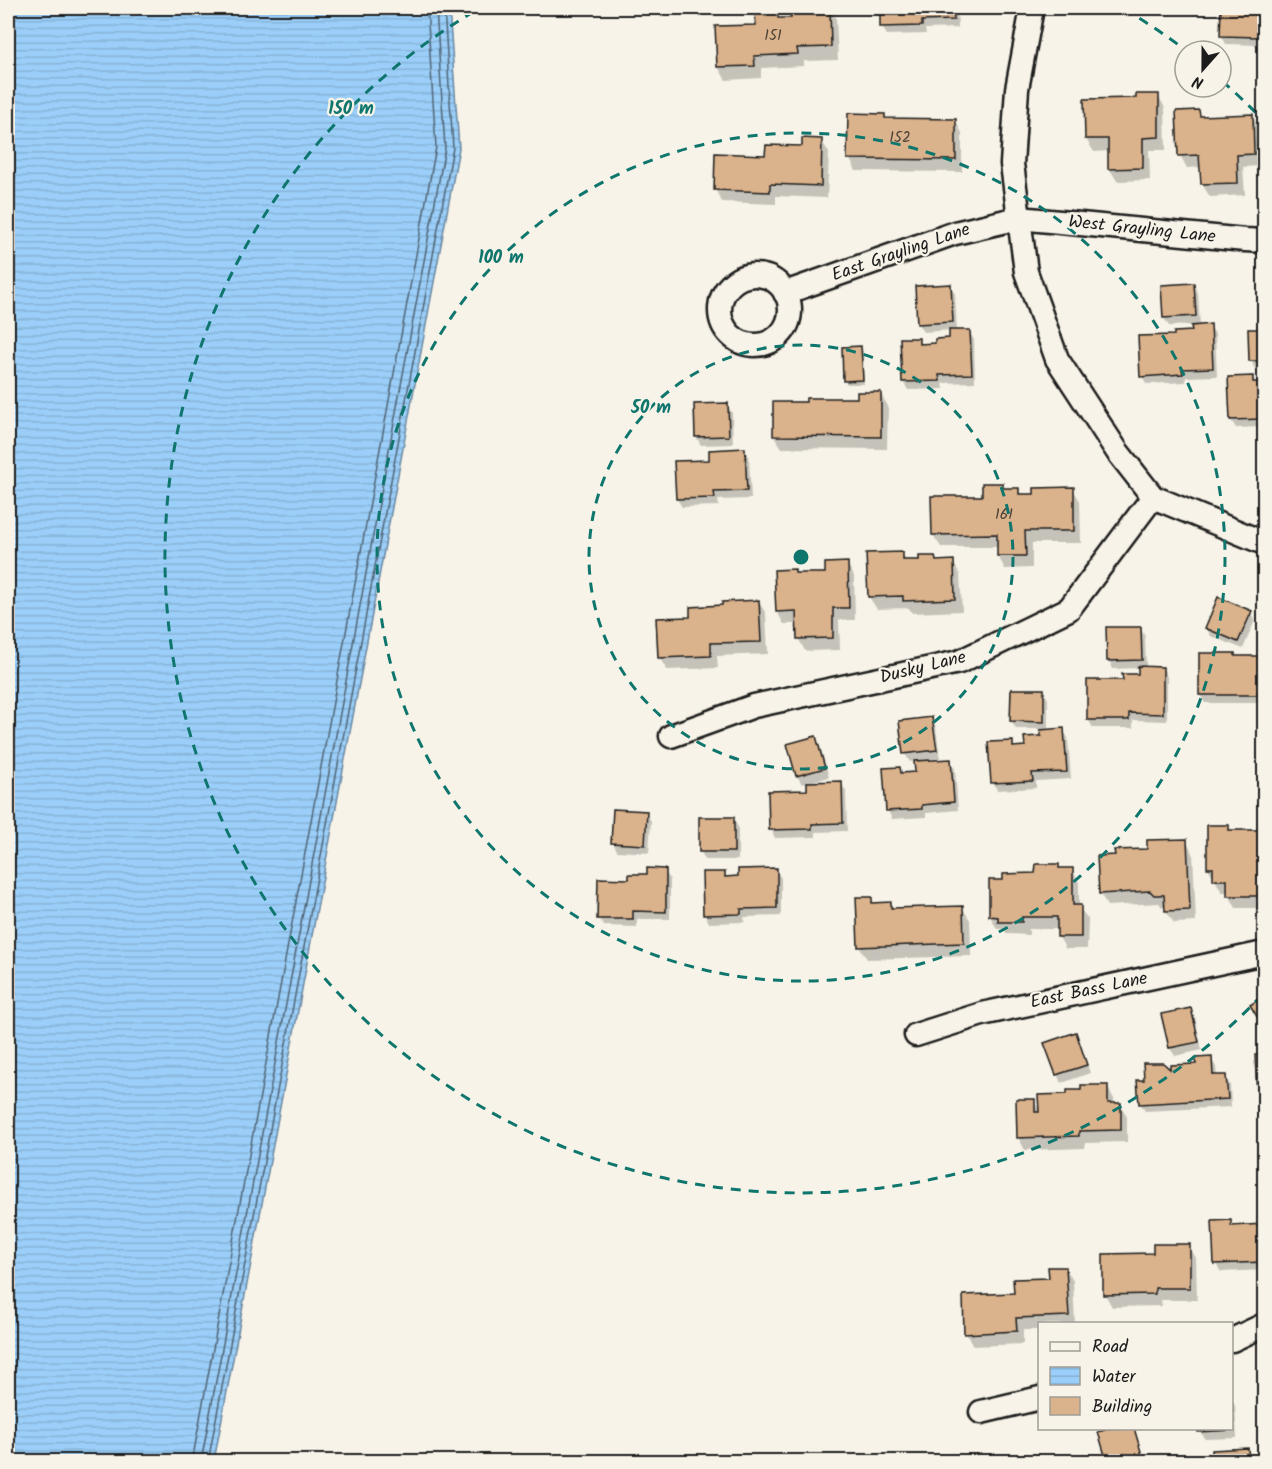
<svg xmlns="http://www.w3.org/2000/svg" width="1272" height="1469" viewBox="0 0 1272 1469" font-family="Kalam,sans-serif">
  <defs>
    <pattern id="water-rules" width="6" height="5" patternUnits="userSpaceOnUse" patternTransform="scale(1.5)"><rect width="6" height="5" fill="#9bcff9"/><path d="M0 2.5h6" fill="none" stroke="#85b1d5"/></pattern>
  </defs>
  <rect width="100%" height="100%" fill="#f7f3e8"/>
  <filter id="ink" filterUnits="userSpaceOnUse"><feTurbulence type="fractalNoise" baseFrequency=".0167" numOctaves="2"/><feDisplacementMap in="SourceGraphic" scale="12" xChannelSelector="R" yChannelSelector="G"/><feConvolveMatrix kernelMatrix="1 2 1 2 8 2 1 2 1" color-interpolation-filters="sRGB"/></filter>
  <g filter="url(#ink)">
    <polygon fill="url(#water-rules)" stroke="#6887a1" stroke-width="1.5" points="8,8 449,8 459,148 214,1461 8,1461"/>
    <g fill="#0003">
      <polygon points="807,8 830,8 836,18 838,60 804,61 804,66 761,68 761,78 726,80 718,67 757,26 776,14 779,19 792,19 807,13"/>
      <polygon points="881,8 957,8 958,28 925,29 926,34 887,35 882,27"/>
      <polygon points="1222,8 1264,8 1264,38 1263,38 1262,45 1226,44 1222,36"/>
      <polygon points="1158,95 1165,108 1166,150 1149,150 1150,180 1117,181 1109,168 1109,151 1094,152 1086,139 1086,100 1138,100"/>
      <polygon points="1199,111 1202,117 1252,116 1259,128 1261,166 1243,167 1245,195 1210,197 1202,184 1202,167 1187,168 1180,155"/>
      <polygon points="884,115 886,119 955,120 962,133 962,172 856,171 849,158"/>
      <polygon points="822,141 829,153 827,198 776,196 776,204 722,202 715,189 767,156 803,148"/>
      <polygon points="950,285 955,294 957,332 969,331 974,340 975,382 943,383 944,389 908,390 903,382 918,339 921,345 936,345 951,339 951,330 923,332 918,324"/>
      <polygon points="1194,285 1198,293 1200,327 1210,326 1215,334 1217,376 1186,377 1186,382 1146,384 1142,376 1176,336 1193,332 1193,325 1169,326 1164,318"/>
      <polygon points="1250,330 1264,330 1264,369 1255,369 1251,361"/>
      <polygon points="861,348 863,351 864,384 847,384 845,381"/>
      <polygon points="1252,378 1255,383 1264,383 1264,427 1236,428 1231,420"/>
      <polygon points="880,393 888,406 887,449 782,448 774,436 859,400"/>
      <polygon points="727,404 732,413 733,444 701,445 696,437"/>
      <polygon points="745,450 749,458 751,499 718,500 719,506 682,507 677,499 711,461"/>
      <polygon points="1003,484 1005,489 1018,489 1021,495 1035,495 1073,489 1080,501 1081,543 1032,543 1032,568 1005,569 998,556 998,547 941,547 933,535"/>
      <polygon points="902,554 907,562 920,562 934,557 937,562 953,562 960,574 962,611 912,613 909,608 877,609 869,597"/>
      <polygon points="847,563 854,576 855,620 839,620 840,650 805,651 798,638 798,624 784,624 777,612 794,571 796,575 827,574"/>
      <polygon points="759,602 766,614 768,654 717,656 718,668 667,670 659,657 691,618"/>
      <polygon points="1250,612 1255,620 1243,649 1211,636 1206,628"/>
      <polygon points="1140,628 1145,636 1146,668 1163,668 1167,677 1167,721 1133,720 1133,728 1093,728 1088,719 1124,682 1140,676 1139,668 1113,669 1109,660"/>
      <polygon points="1234,654 1236,658 1264,657 1264,703 1205,703 1200,695"/>
      <polygon points="1043,691 1048,699 1048,731 1063,730 1068,738 1071,779 1036,781 1036,788 997,790 992,782 1012,742 1015,748 1026,748 1042,738 1042,729 1016,729 1011,721"/>
      <polygon points="931,718 936,727 940,758 931,759 931,762 950,760 955,769 958,810 926,813 926,817 892,819 888,811 900,769 903,774 916,773 915,761 910,762 905,754"/>
      <polygon points="815,738 820,746 829,777 802,784 797,776 788,745"/>
      <polygon points="841,783 846,791 847,831 816,832 816,837 775,838 771,829 808,791"/>
      <polygon points="646,813 651,821 649,853 617,851 613,842"/>
      <polygon points="733,819 738,827 738,860 705,860 701,852"/>
      <polygon points="1260,825 1264,825 1264,908 1236,908 1229,895 1229,892 1222,892 1208,868 1228,827 1231,832 1260,831"/>
      <polygon points="1186,840 1193,853 1196,922 1174,923 1166,911 1166,907 1162,907 1159,903 1107,906 1100,893 1116,856 1148,851"/>
      <polygon points="1058,866 1060,869 1072,870 1079,882 1079,907 1088,919 1087,949 1066,949 1058,936 1058,929 1029,929 1029,935 1007,934 1004,929 997,929 990,916 1005,882 1037,875"/>
      <polygon points="776,870 781,878 781,916 744,917 745,922 709,923 705,914 724,873 727,878"/>
      <polygon points="665,871 670,880 670,919 637,919 637,927 604,926 599,918 630,880"/>
      <polygon points="871,899 875,904 890,903 894,909 962,907 970,920 971,956 867,959 859,946"/>
      <polygon points="1190,1009 1195,1018 1202,1050 1175,1056 1170,1048"/>
      <polygon points="1075,1034 1080,1042 1090,1073 1062,1083 1057,1075"/>
      <polygon points="1264,1056 1264,1103 1263,1103 1258,1095 1257,1057"/>
      <polygon points="1211,1059 1216,1067 1217,1077 1225,1076 1230,1085 1231,1107 1145,1111 1140,1103 1146,1081 1198,1065"/>
      <polygon points="1107,1086 1114,1099 1114,1104 1120,1104 1127,1117 1127,1142 1085,1143 1085,1148 1025,1150 1018,1137 1034,1101 1040,1112 1069,1096"/>
      <polygon points="1264,1220 1264,1270 1221,1272 1216,1264 1230,1222 1234,1227 1264,1226"/>
      <polygon points="1189,1246 1196,1258 1197,1300 1161,1300 1162,1306 1112,1307 1105,1294 1154,1255"/>
      <polygon points="1066,1268 1073,1281 1075,1324 1040,1324 1040,1330 1023,1330 1023,1344 973,1346 966,1333 1015,1294 1051,1279"/>
      <polygon points="1232,1399 1235,1406 1237,1438 1205,1439 1200,1431 1232,1428"/>
      <polygon points="1134,1428 1145,1462 1109,1462"/>
      <polygon points="1247,1450 1252,1458 1252,1462 1181,1462"/>
    </g>
    <g fill="none" stroke-linecap="round" stroke-linejoin="round">
      <g stroke="#4f6474" stroke-width="1.5">
        <polyline points="192,1462 436,147 427,8"/>
        <polyline points="201,1462 445,148 436,8"/>
        <polyline points="208,1462 453,148 444,8"/>
      </g>
    </g>
    <g fill="#dab28b" stroke="#1c1c1c" stroke-width="1.5">
      <polygon points="805,8 830,8 831,47 797,48 798,54 754,56 755,66 717,67 715,26 756,25 755,13 777,12 778,18 791,18 791,12 805,11"/>
      <polygon points="880,8 953,8 954,20 922,21 922,26 880,27"/>
      <polygon points="1221,8 1264,8 1264,30 1259,30 1258,37 1220,36"/>
      <polygon points="1136,94 1159,94 1159,137 1143,138 1143,168 1108,169 1108,139 1085,139 1084,99 1136,98"/>
      <polygon points="1199,110 1200,116 1253,114 1254,154 1237,155 1238,183 1201,184 1199,155 1178,156 1176,111"/>
      <polygon points="848,113 885,114 885,118 956,119 956,160 847,159"/>
      <polygon points="802,138 822,139 821,186 770,184 770,192 714,190 715,153 765,155 766,145 802,146"/>
      <polygon points="1194,283 1196,316 1163,318 1161,285"/>
      <polygon points="951,284 953,322 917,324 915,286"/>
      <polygon points="1211,324 1213,368 1182,369 1183,374 1140,377 1138,336 1174,335 1174,332 1192,331 1191,326"/>
      <polygon points="1248,329 1264,329 1264,361 1249,361"/>
      <polygon points="949,330 970,330 972,374 939,375 940,381 902,382 900,338 919,338 919,344 935,343 935,339 949,338"/>
      <polygon points="861,346 863,380 843,381 842,347"/>
      <polygon points="1253,376 1253,382 1264,382 1264,419 1230,420 1228,377"/>
      <polygon points="857,392 881,392 881,437 773,436 773,402 806,402 806,398 857,398"/>
      <polygon points="728,403 729,436 695,437 694,404"/>
      <polygon points="745,448 747,491 714,492 715,498 676,499 674,461 709,460 709,450"/>
      <polygon points="982,483 1003,483 1003,488 1019,488 1019,494 1034,494 1034,488 1074,487 1074,531 1025,531 1026,556 997,556 997,534 932,535 931,496 982,496"/>
      <polygon points="903,552 903,560 919,560 919,556 935,556 936,561 954,560 955,599 903,601 903,596 868,597 866,553"/>
      <polygon points="848,562 849,608 833,608 833,638 797,639 796,611 776,612 774,570 795,569 795,573 825,573 825,563"/>
      <polygon points="1218,597 1252,611 1238,642 1205,628"/>
      <polygon points="759,600 761,642 711,643 711,656 658,658 656,618 690,617 690,607 722,605 722,602"/>
      <polygon points="1106,627 1141,627 1142,660 1107,661"/>
      <polygon points="1199,653 1235,653 1235,656 1264,656 1264,695 1199,695"/>
      <polygon points="1138,666 1163,667 1163,714 1129,713 1129,720 1087,720 1087,680 1123,680 1122,674 1138,674"/>
      <polygon points="1011,689 1044,689 1044,722 1010,721"/>
      <polygon points="932,717 937,750 903,754 899,721"/>
      <polygon points="1064,728 1067,772 1032,773 1033,781 991,783 988,742 1013,741 1013,747 1025,746 1024,737 1041,736 1040,730"/>
      <polygon points="816,736 825,768 796,776 787,744"/>
      <polygon points="951,759 954,802 922,805 922,809 886,811 883,768 900,767 901,773 915,772 914,761"/>
      <polygon points="842,781 843,823 812,824 812,829 769,830 768,791 807,790 807,782"/>
      <polygon points="613,809 647,811 645,845 611,843"/>
      <rect x="699" y="817" width="35" height="35"/>
      <polygon points="1259,823 1264,824 1264,896 1227,896 1227,880 1213,880 1213,868 1207,868 1207,825 1229,825 1229,830 1258,830"/>
      <polygon points="1187,839 1190,910 1165,911 1164,895 1154,895 1150,891 1099,894 1097,856 1115,855 1114,850 1147,849 1147,840"/>
      <polygon points="1036,864 1059,864 1059,868 1073,868 1073,905 1081,905 1081,937 1057,937 1057,917 1022,917 1022,922 998,922 998,917 989,916 989,880 1003,880 1003,874 1035,873"/>
      <polygon points="647,868 664,869 666,870 666,912 633,911 633,919 597,919 598,878 629,879 629,874 647,874"/>
      <polygon points="777,868 777,908 741,909 741,914 703,915 702,872 725,872 725,877 738,876 738,869"/>
      <polygon points="856,897 872,897 872,903 891,902 891,908 963,906 964,943 858,947"/>
      <polygon points="1264,996 1264,1028 1250,1005"/>
      <polygon points="1191,1008 1199,1042 1169,1048 1161,1014"/>
      <polygon points="1076,1032 1087,1065 1056,1075 1044,1043"/>
      <polygon points="1255,1055 1264,1055 1264,1095 1257,1096"/>
      <polygon points="1212,1057 1213,1075 1226,1075 1228,1099 1139,1104 1137,1080 1144,1080 1143,1063 1163,1063 1170,1069 1170,1065 1196,1064 1195,1058"/>
      <polygon points="1081,1085 1108,1085 1108,1103 1121,1103 1121,1130 1079,1131 1079,1136 1017,1138 1016,1099 1035,1099 1035,1112 1039,1112 1038,1095 1067,1094 1067,1090 1081,1090"/>
      <polygon points="1263,1219 1264,1219 1264,1262 1214,1264 1212,1221 1231,1220 1231,1226 1263,1224"/>
      <polygon points="1153,1244 1190,1244 1190,1288 1155,1288 1155,1294 1103,1295 1103,1254 1153,1253"/>
      <polygon points="1048,1267 1066,1267 1069,1316 1016,1318 1017,1331 964,1334 963,1295 1014,1293 1013,1279 1049,1278"/>
      <polygon points="1232,1402 1233,1430 1198,1432 1198,1428 1232,1428"/>
      <polygon points="1111,1428 1134,1428 1142,1455 1119,1462 1107,1462 1098,1432"/>
      <polygon points="1248,1448 1249,1462 1179,1462 1179,1456 1212,1454 1212,1450"/>
    </g>
    <g fill="none" stroke-linecap="round" stroke-linejoin="round">
      <g stroke="#1c1c1c" stroke-width="27">
        <g id="street">
          <polyline points="1032,8 1017,89 1012,164 1026,272 1057,359 1117,451 1153,497 1264,543"/>
          <circle cx="755" cy="310" r="35"/>
          <polyline points="785,293 955,233 1019,218 1245,240 1264,241"/>
          <polyline points="671,736 754,706 959,662 1069,609 1153,497"/>
          <polyline points="916,1035 982,1014 1264,953"/>
          <polyline points="1232,1340 1264,1325"/>
          <polyline points="981,1412 1040,1398"/>
        </g>
      </g>
      <use href="#street" stroke="#f7f3e8" stroke-width="22"/>
    </g>
  </g>
  <g fill="none" stroke="#0f766e" stroke-width="3" stroke-dasharray="10 8">
    <circle cx="801" cy="557" r="212"/>
    <circle cx="801" cy="557" r="424"/>
    <path d="M1262 995A636 636 0 1 1 478 9M1124 9A636 636 0 0 1 1184 49M1222 81A636 636 0 0 1 1262 119"/>
  </g>
  <g text-anchor="middle" dominant-baseline="central" stroke-width="4.5" stroke-linejoin="round" paint-order="stroke">
    <g font-size="15" fill="#4c4238">
      <text x="773" y="36">151</text>
      <text x="900" y="138">152</text>
      <text x="1004" y="515">161</text>
    </g>
    <g font-size="18" fill="#1c1c1c" stroke="#f7f3e8">
      <text transform="translate(1142 230) rotate(6)">West Grayling Lane</text>
      <text transform="translate(901 253) rotate(-19)">East Grayling Lane</text>
      <text transform="translate(923 668) rotate(-14)">Dusky Lane</text>
      <text transform="translate(1089 991) rotate(-12)">East Bass Lane</text>
    </g>
  </g>
  <circle cx="801" cy="557" r="9" fill="#0f766e" stroke="#f7f3e8" stroke-width="3"/>
  <g font-size="18" text-anchor="middle" font-weight="bold" fill="#0f766e" stroke="#f7f3e8" stroke-width="4.5" stroke-linejoin="round" paint-order="stroke">
    <text x="351" y="114">150 m</text>
    <text x="501" y="263">100 m</text>
    <text x="651" y="413">50 m</text>
  </g>
  <rect width="1272" height="1469" fill="none" stroke="#f7f3e8" stroke-width="30"/>
  <rect x="15" y="15" width="1242" height="1439" fill="none" stroke="#1c1c1c" stroke-width="2" filter="url(#ink)"/>
  <rect x="1038" y="1322" width="195" height="108" fill="#f7f3e8" stroke="#9f9d96" stroke-width="1.5"/>
  <rect x="1050" y="1342" width="30" height="9" fill="#f7f3e8" stroke="#9f9d96" stroke-width="1.5"/>
  <text x="1092" y="1352" font-size="18" fill="#1c1c1c">Road</text>
  <rect x="1050" y="1367" width="30" height="18" fill="url(#water-rules)" stroke="#9f9d96" stroke-width="1.5"/>
  <text x="1092" y="1382" font-size="18" fill="#1c1c1c">Water</text>
  <rect x="1050" y="1397" width="30" height="18" fill="#dab28b" stroke="#9f9d96" stroke-width="1.5"/>
  <text x="1092" y="1412" font-size="18" fill="#1c1c1c">Building</text>
  <g transform="translate(1203 69) rotate(201)"><circle r="28" fill="#f7f3e8" stroke="#9f9d96" stroke-width="1.5"/>
  <path d="M0-4.5L10 22L0 15L-10 22Z" fill="#1c1c1c"/>
  <text y="-9" font-size="16" font-weight="bold" text-anchor="middle" fill="#1c1c1c">N</text>
  </g>
</svg>
